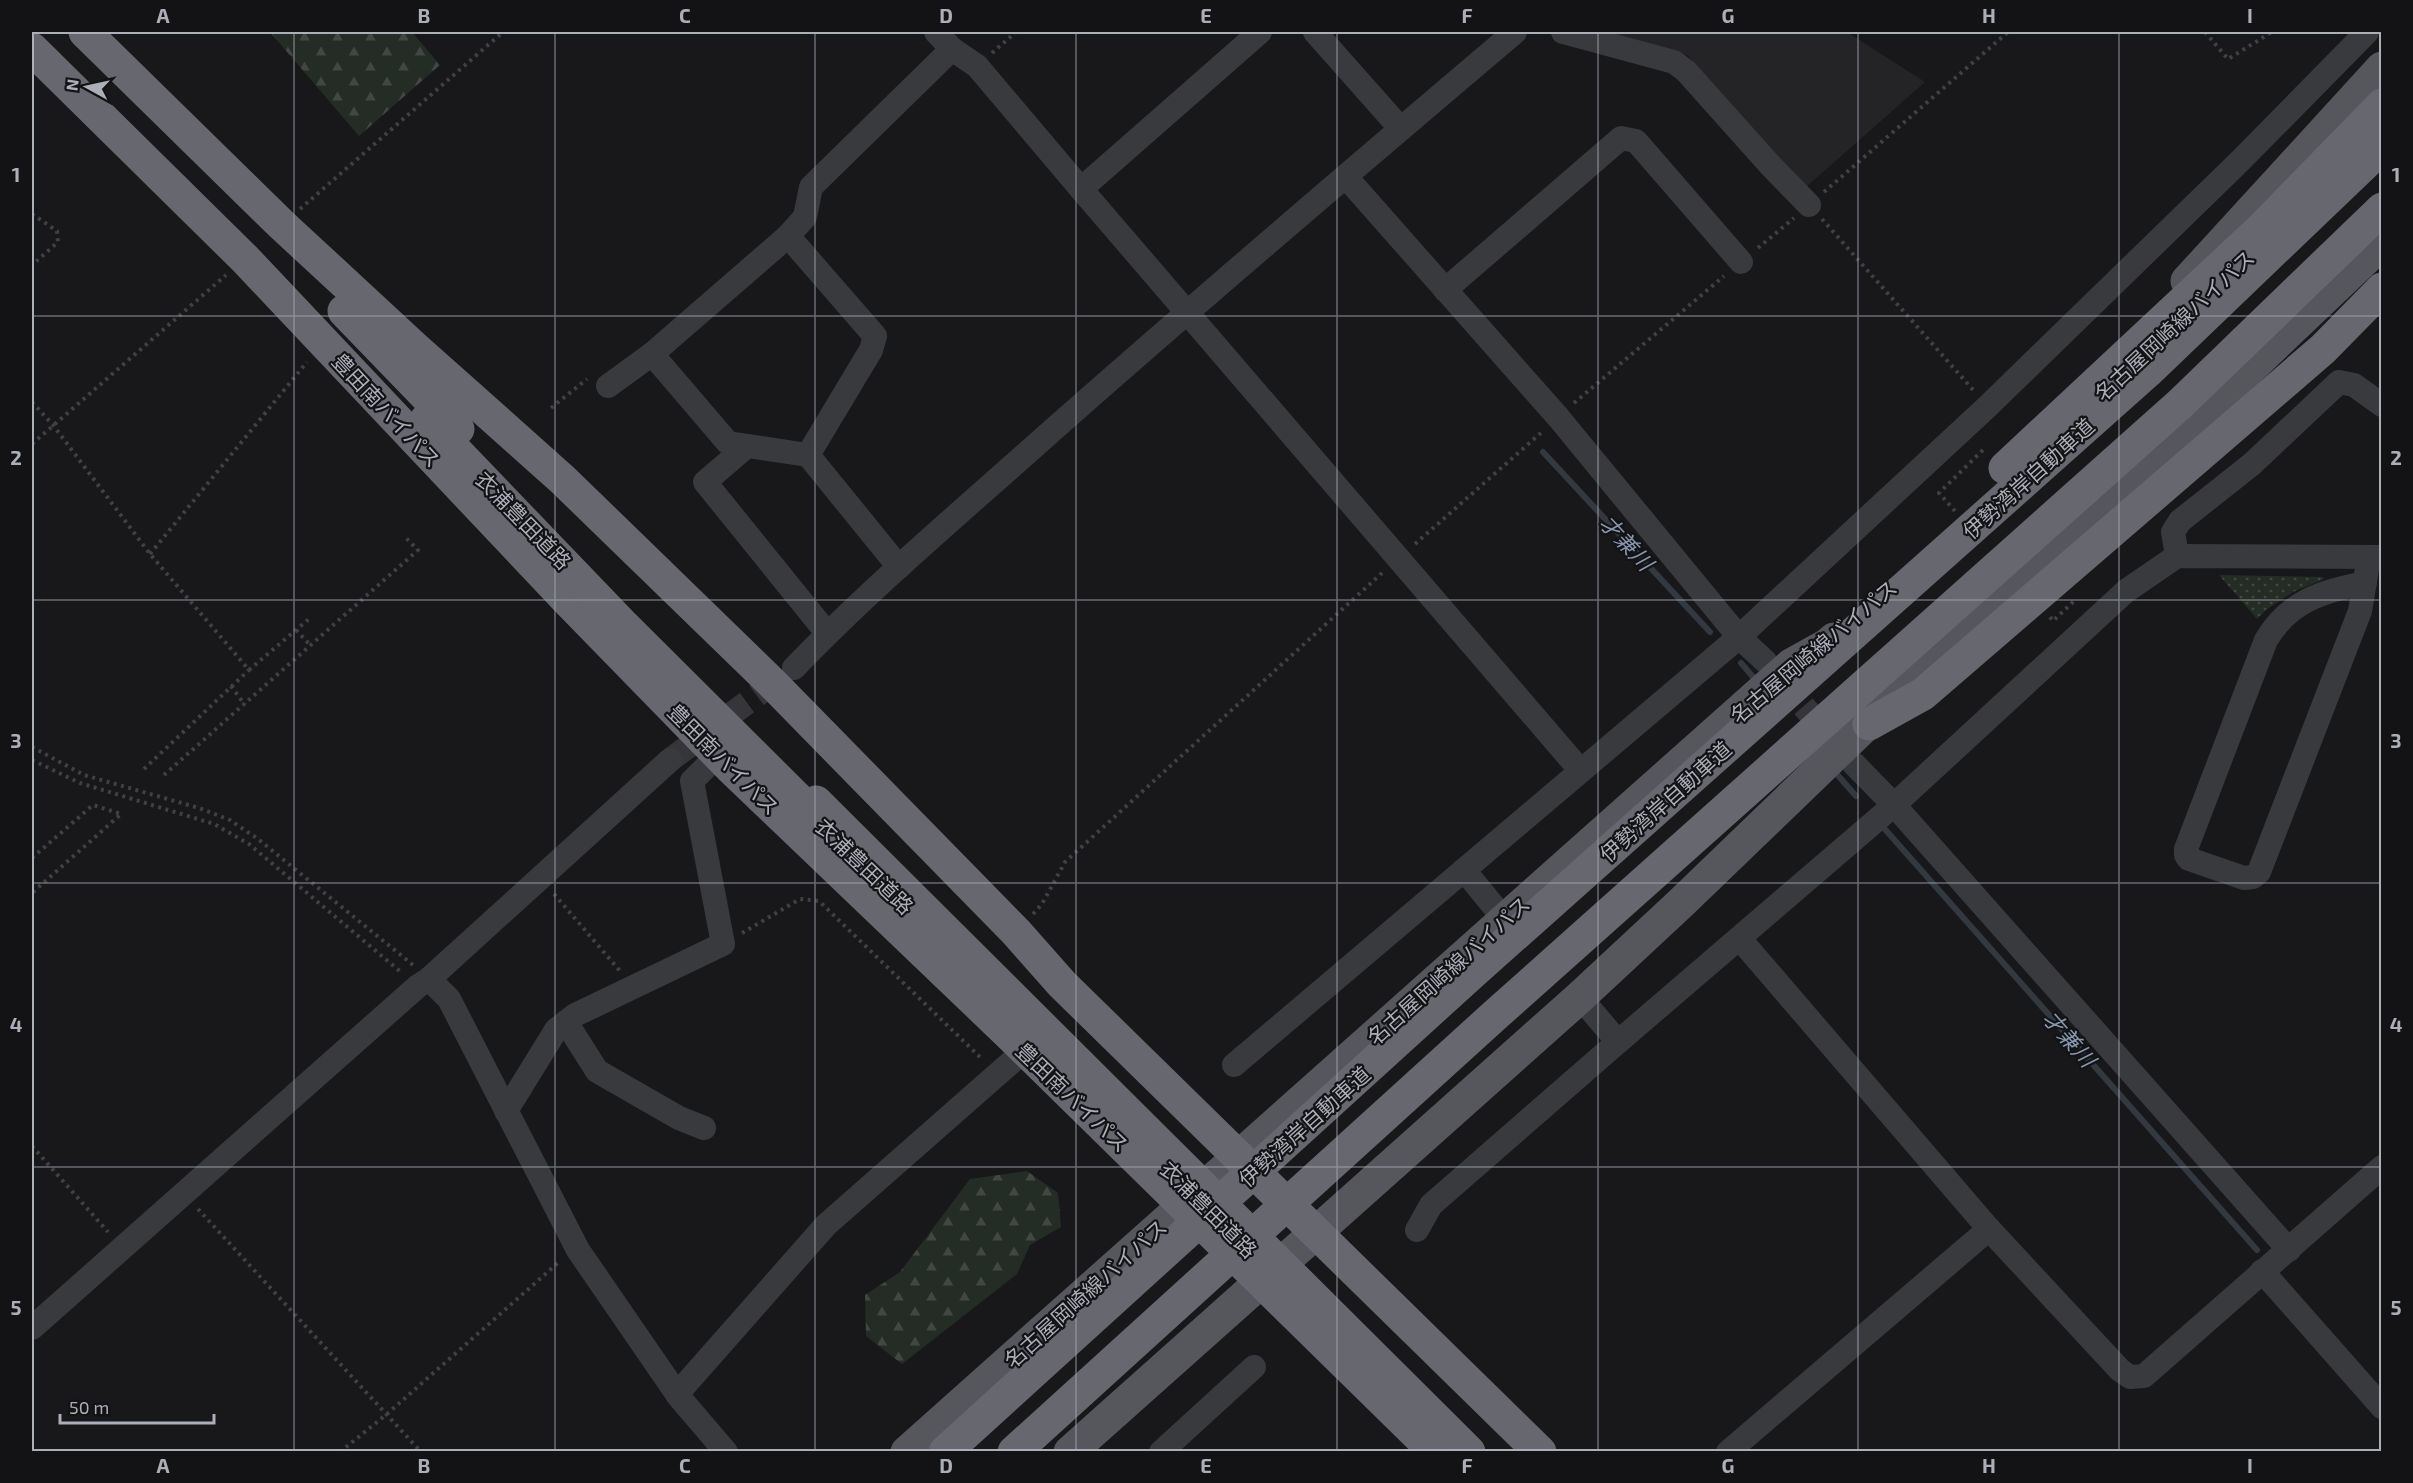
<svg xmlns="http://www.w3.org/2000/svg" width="2413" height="1483" viewBox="0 0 2413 1483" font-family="'Exo 2','Noto Sans JP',sans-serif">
  <defs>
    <pattern id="grass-dots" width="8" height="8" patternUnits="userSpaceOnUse" patternTransform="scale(1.5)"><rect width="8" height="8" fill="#242c26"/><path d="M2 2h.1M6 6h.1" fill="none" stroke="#414843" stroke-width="1.8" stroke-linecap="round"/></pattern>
    <pattern id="forest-firs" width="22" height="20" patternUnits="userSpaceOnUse" patternTransform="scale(1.5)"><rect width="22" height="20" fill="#242c26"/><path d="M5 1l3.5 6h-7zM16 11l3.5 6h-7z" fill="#414843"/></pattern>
  </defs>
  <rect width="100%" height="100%" fill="#18181a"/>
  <polygon fill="#242427" points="1566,32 1847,32 1925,82 1805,188 1687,55"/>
  <polygon fill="url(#grass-dots)" points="2219,575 2322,577 2324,579 2293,592 2266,610 2257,619"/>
  <g fill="url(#forest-firs)">
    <polygon points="270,32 412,32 440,65 359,136"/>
    <polygon points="1027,1171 1058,1193 1061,1227 1030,1245 1017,1274 902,1364 866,1336 865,1295 900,1272 970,1179"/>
  </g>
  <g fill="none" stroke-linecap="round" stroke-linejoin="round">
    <g stroke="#333941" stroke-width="6">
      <polyline points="1543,452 1710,632"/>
      <polyline points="1741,663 1754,678"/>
      <polyline points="1834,771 1856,796"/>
      <polyline points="1883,827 2257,1250"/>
    </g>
    <g stroke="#36363a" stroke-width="24" stroke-dasharray="24 12" stroke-linecap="butt">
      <polyline points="1780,679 1830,737"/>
      <polyline points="670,760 784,675"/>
    </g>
    <g stroke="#404045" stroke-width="4" stroke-dasharray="3 4.5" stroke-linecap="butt">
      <polyline points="2205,32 2228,59 2272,32"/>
      <polyline points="992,53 1016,32"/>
      <polyline points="1824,192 2008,32"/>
      <polyline points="300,209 503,32"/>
      <polyline points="32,214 57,231 58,242 32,265"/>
      <polyline points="1822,219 1974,391"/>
      <polyline points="1758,248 1794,218"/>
      <polyline points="32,402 53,425 150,554 249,670 310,618"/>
      <polyline points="1574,403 1724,276"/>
      <polyline points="551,408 587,379"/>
      <polyline points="32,444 226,275"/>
      <polyline points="1955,511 1939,493 1985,448"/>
      <polyline points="1415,544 1542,432"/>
      <polyline points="150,554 307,362"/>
      <polyline points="2050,617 2053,621 2074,601"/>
      <polyline points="296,630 311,646"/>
      <polyline points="231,686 245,705"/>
      <polyline points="32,747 84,775 199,808 230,820 258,839 413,965"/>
      <polyline points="32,760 80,783 214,824 249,844 402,973"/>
      <polyline points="144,769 249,670"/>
      <polyline points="164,775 418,550 405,537"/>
      <polyline points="32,858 93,805 121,814 32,893"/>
      <polyline points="554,894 620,971"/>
      <polyline points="1033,914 1042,904 1065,862 1382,573"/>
      <polyline points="742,933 800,899 819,901 982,1059"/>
      <polyline points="32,1146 108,1232"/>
      <polyline points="198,1209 421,1452"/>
      <polyline points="340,1452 387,1414 559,1262"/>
    </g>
    <g stroke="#393a3e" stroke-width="24">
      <polyline points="936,32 952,49 977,66 1081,189 1581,771"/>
      <polyline points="1315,32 1401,129"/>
      <polyline points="1563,32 1674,62 1686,71 1770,165 1809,205"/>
      <polyline points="1346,177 1558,417 1739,637 1765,661"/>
      <polyline points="1081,189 1260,32"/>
      <polyline points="788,236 875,336 871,350 808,455"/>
      <polyline points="1445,290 1621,138 1636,141 1741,262"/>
      <polyline points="652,354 728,443 808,455 899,567"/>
      <polyline points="608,386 652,354 788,236 805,217 811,187 952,49"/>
      <polyline points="747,446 705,482 827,633"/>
      <polyline points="2177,556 2173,532 2180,521 2252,464 2339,382 2354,385 2382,405"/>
      <path d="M2365 583C2323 591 2289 601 2266 640L2186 849V855L2189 859 2244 878 2253 877 2259 872 2360 611 2369 557"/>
      <path d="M794 668C873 586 961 512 1046 436 1201 299 1358 165 1515 32"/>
      <polyline points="1854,764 1894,805 2289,1250"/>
      <polyline points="1464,870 1505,920"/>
      <polyline points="1740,939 1989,1229 2120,1370 2130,1377 2144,1376 2382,1167"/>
      <polyline points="429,979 449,999 578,1250 679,1397 726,1452"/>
      <polyline points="1580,997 1618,1042"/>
      <polyline points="566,1022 597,1071 679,1118 704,1128"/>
      <polyline points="1234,1065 1739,637 1987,407 2240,161 2367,32"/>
      <polyline points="506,1111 556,1030 575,1015 723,944 692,781 718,755"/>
      <polyline points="1417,1230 1431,1205 1618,1042 1894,805 2126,591 2177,556 2382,557"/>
      <polyline points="2262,1271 2382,1407"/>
      <polyline points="32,1328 418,986 429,979 670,760"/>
      <polyline points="677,1394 826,1225 1025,1050"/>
      <polyline points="1161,1452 1254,1367"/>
      <polyline points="1728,1452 1989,1229"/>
    </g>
    <g stroke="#56565d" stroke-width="33">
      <polyline points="2187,281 2382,68"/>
      <polyline points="907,1452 1791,665 1827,645 1834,639"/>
      <polyline points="1070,1452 1580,997 1681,903 1931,662 2077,533 2382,243"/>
    </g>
    <g stroke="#66676f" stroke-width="33">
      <polyline points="85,32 282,225 415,348 563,480 773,684 1016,932 1062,984 1540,1452"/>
      <polyline points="32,49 245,259 568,601 730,767 1010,1035 1435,1452"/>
      <polyline points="344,311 458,429"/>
      <polyline points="426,420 622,624 827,828"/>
      <polyline points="2005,468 2262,228 2382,105"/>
      <polyline points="1869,724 1923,694 2323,349 2382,289"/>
      <polyline points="816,802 1469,1452"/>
      <polyline points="945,1452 1471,974 2147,372 2382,147"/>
      <polyline points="1014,1452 1493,1017 2180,404 2382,209"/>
    </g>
  </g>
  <path fill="none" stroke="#acaeb8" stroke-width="1.5" stroke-opacity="0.55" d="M294 32V1452M555 32V1452M815 32V1452M1076 32V1452M1337 32V1452M1598 32V1452M1858 32V1452M2119 32V1452M32 316H2382M32 600H2382M32 883H2382M32 1167H2382"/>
  <g text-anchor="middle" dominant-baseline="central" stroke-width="4.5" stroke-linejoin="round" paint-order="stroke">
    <g font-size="21" fill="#acaeb8" stroke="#131315">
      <text transform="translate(2174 325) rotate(-43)">名古屋岡崎線バイパス</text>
      <text transform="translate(387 410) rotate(47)">豊田南バイパス</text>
      <text transform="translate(2028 478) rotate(-42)">伊勢湾岸自動車道</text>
      <text transform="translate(524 520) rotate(46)">衣浦豊田道路</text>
      <text transform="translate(1813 651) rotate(-40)">名古屋岡崎線バイパス</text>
      <text transform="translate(724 759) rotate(45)">豊田南バイパス</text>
      <text transform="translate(1665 801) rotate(-42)">伊勢湾岸自動車道</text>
      <text transform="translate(865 866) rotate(44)">衣浦豊田道路</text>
      <text transform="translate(1448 970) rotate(-42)">名古屋岡崎線バイパス</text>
      <text transform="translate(1073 1097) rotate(44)">豊田南バイパス</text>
      <text transform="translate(1304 1126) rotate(-42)">伊勢湾岸自動車道</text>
      <text transform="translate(1209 1209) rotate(45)">衣浦豊田道路</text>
      <text transform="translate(1085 1293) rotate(-42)">名古屋岡崎線バイパス</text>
    </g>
    <g font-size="22" font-style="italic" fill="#8796af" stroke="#131315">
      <text transform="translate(1627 542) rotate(47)">才兼川</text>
      <text transform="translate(2070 1038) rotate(49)">才兼川</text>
    </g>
  </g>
  <rect width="2413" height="1483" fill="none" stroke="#131315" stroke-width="66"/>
  <g transform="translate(87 87) rotate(278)" stroke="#131315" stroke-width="4.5" paint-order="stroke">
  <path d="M0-4.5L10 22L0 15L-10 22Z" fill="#acaeb8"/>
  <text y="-9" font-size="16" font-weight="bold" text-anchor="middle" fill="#acaeb8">N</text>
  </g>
  <path d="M60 1414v9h154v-9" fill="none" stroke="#acaeb8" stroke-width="3"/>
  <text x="69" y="1414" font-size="18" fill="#acaeb8" stroke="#131315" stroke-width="4.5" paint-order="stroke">50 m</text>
  <rect x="33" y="33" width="2347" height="1417" fill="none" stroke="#acaeb8" stroke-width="2"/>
  <g font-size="20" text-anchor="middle" font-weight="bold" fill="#acaeb8">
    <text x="163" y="23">A</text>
    <text x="424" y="23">B</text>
    <text x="685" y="23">C</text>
    <text x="946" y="23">D</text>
    <text x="1206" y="23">E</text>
    <text x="1467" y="23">F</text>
    <text x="1728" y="23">G</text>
    <text x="1989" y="23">H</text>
    <text x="2250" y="23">I</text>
    <text x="16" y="182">1</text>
    <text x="2396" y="182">1</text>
    <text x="16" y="465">2</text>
    <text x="2396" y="465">2</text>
    <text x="16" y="748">3</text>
    <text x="2396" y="748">3</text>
    <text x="16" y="1032">4</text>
    <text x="2396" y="1032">4</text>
    <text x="16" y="1315">5</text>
    <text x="2396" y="1315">5</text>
    <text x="163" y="1473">A</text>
    <text x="424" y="1473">B</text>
    <text x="685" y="1473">C</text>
    <text x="946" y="1473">D</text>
    <text x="1206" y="1473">E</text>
    <text x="1467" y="1473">F</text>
    <text x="1728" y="1473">G</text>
    <text x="1989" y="1473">H</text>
    <text x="2250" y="1473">I</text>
  </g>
</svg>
